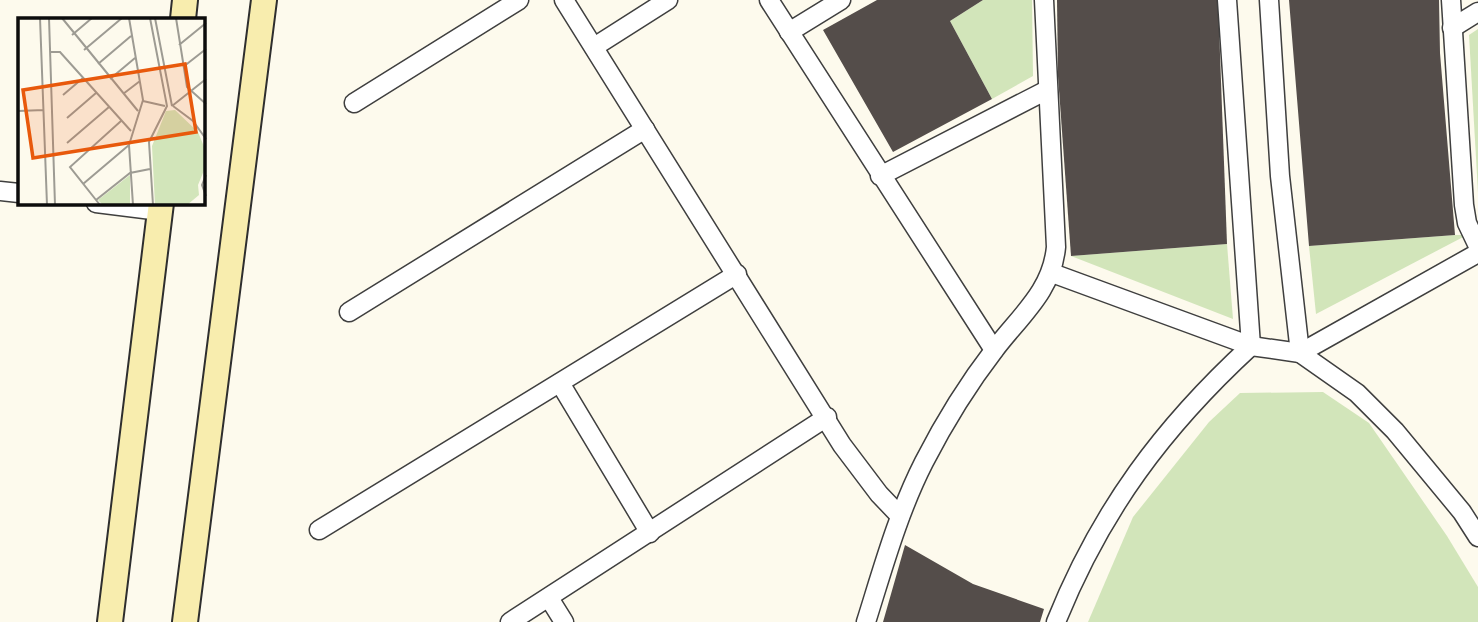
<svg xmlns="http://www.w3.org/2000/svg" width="1478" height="622" viewBox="0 0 1478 622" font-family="'Times New Roman',serif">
  <rect width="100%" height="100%" fill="#fdfaed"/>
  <g fill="#d2e5ba">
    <polygon points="983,0 1032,0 1033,76 992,99 950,21"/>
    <polygon points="1478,29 1478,193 1469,35"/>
    <polygon points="1455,235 1467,235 1316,314 1309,246"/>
    <polygon points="1227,244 1233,319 1071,256"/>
    <polygon points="1323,392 1369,423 1447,536 1478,587 1478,622 1088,622 1133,517 1209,422 1240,393"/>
  </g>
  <g fill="#544d4a">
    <polygon points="877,0 983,0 950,21 992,99 893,152 823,30"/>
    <polygon points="1057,0 1218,0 1227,244 1071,256 1058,76"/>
    <polygon points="1289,0 1439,0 1440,53 1455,235 1309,246"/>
    <polygon points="905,545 973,584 1044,609 1040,622 883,622"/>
  </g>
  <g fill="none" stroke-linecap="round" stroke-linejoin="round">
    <g stroke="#3f3f3f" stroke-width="21">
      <g id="street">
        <polyline points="564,0 842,445 879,494 900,516"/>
        <polyline points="769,0 994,350"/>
        <polyline points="1227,0 1251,346"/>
        <polyline points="1269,0 1280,176 1300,353"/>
        <polyline points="1451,0 1464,205 1467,223 1478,246"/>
        <polyline points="1452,28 1478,12"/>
        <polyline points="789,32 841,0"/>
        <polyline points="594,47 668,0"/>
        <polyline points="354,103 519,0"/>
        <polyline points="880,176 1047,90"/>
        <polyline points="0,191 19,193"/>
        <polyline points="96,203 160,211"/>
        <polyline points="1052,273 1251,346 1300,353 1357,393 1395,431 1462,512 1478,537"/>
        <polyline points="349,312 645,129"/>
        <polyline points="1300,353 1478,253"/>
        <polyline points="560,383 650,533"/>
        <polyline points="319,530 737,274"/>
        <polyline points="549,598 564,622"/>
        <polyline points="510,622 827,417"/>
        <path d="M866 622C883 568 898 513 924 462 944 423 968 384 995 349 1020 316 1052 291 1056 247L1044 0"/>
        <path d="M1056 622C1101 510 1163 427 1251 346"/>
      </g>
    </g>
    <g stroke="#2e2e2e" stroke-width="28">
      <g id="secondary">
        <polyline points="183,19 185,0"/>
        <polyline points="110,622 161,203"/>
        <polyline points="185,622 264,0"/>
      </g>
    </g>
    <use href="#street" stroke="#fff" stroke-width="18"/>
    <use href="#secondary" stroke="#f8edae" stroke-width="24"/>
  </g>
  <g transform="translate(18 18)">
    <rect width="187" height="187" fill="#fdfaed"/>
    <path d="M157 92 180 114 187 131V150L180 167 181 177 169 187H137L134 128 148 93ZM112 157V187H85L80 182Z" fill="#d2e5ba"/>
    <path fill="none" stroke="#9d9b93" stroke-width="2" d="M22 0 29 187M31 0 37 187M44 0 120 93M111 0 125 82 111 127 115 187M132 0 149 88 131 124 135 187M137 0 154 88M158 0 169 69 188 86M54 17 74 0M161 27 188 5M66 32 104 0M32 34H42L113 113M80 46 113 18M165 49 188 31M92 61 117 40M105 76 122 63M45 77 65 60M125 83 147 88M154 88 188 61M155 88 175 103 188 121M0 93 26 92M49 100 78 75M49 125 91 89M188 157 184 167 188 178M65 166 111 127M78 182 112 155 132 151M82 187 52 149 103 103"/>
    <path fill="#e8590c" fill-opacity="0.15" stroke="#e8590c" stroke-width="3.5" d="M167 46 178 114 15 140 5 72Z"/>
    <rect width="187" height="187" fill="none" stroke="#0c0c0c" stroke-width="3.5"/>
  </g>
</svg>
